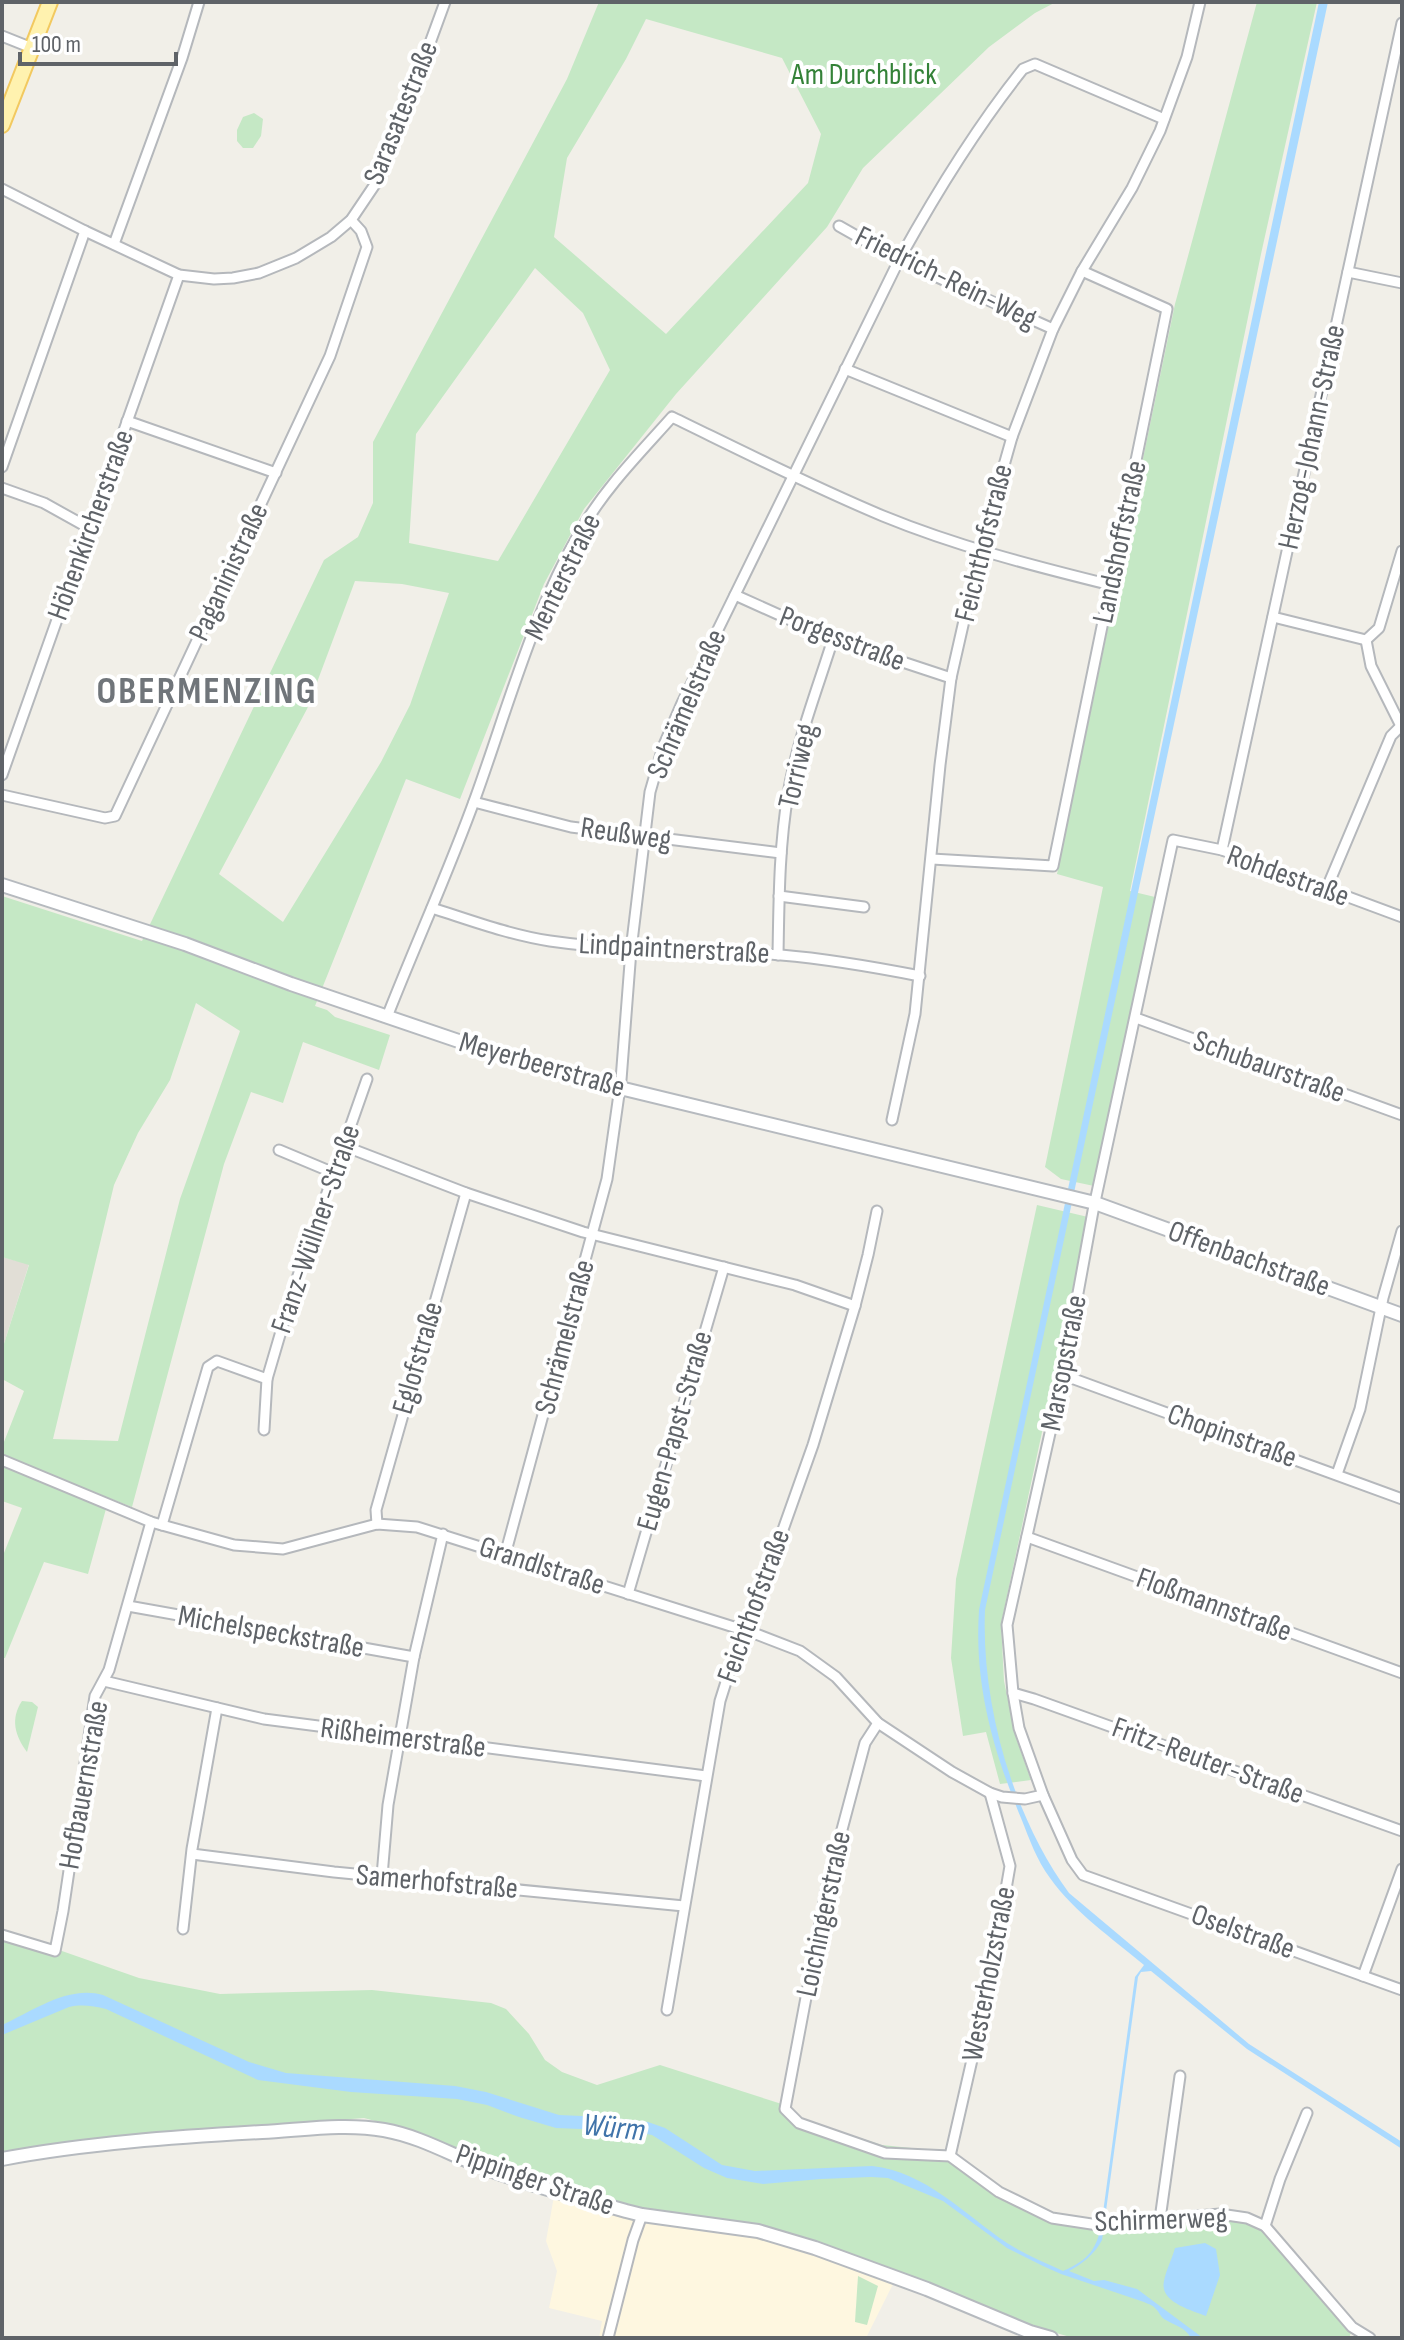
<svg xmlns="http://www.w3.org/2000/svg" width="1404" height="2340" viewBox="0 0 1404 2340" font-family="'Sofia Sans Condensed',sans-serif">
  <rect width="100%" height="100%" fill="#f1efe8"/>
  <polygon fill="#fef7e0" points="556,2185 637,2208 754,2223 805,2238 899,2272 866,2338 599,2338 602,2321 549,2308 557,2271 546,2241"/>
  <polygon fill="#e1ded6" points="2,1257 29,1264 2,1350"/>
  <g fill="#c5e8c5" fill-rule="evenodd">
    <path d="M599 2H1056L1035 13 989 47 863 168 827 227 676 394 584 509 544 584 460 799 406 779 315 1006 327 1010 335 1017 390 1035 379 1070 303 1042 283 1103 251 1092 224 1164 132 1507 109 1498 88 1574 44 1562 5 1658H2V1558L22 1508 2 1501V1447L24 1391 2 1379V1350L29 1265 2 1257V896L142 941 324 560 358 537 373 503V442L567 79ZM646 19 782 58 821 134 808 183 666 334 554 237 567 158 626 59ZM535 268 583 313 610 370 498 561 409 543 416 434ZM355 581 402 584 449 593 410 705 381 762 283 922 219 874 307 709ZM196 1003 240 1031 180 1199 118 1441 53 1439 114 1185 138 1133 170 1080Z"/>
    <polygon points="1257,2 1317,2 1261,254 1130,891 1155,897 1094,1186 1061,1179 1045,1167 1103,887 1057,874 1175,304"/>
    <polygon points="254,113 263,119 261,136 253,148 243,148 237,141 237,130 243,117"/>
    <polygon points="1037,1205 1088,1217 1001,1624 1004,1681 1016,1738 1031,1780 1000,1784 986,1732 963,1736 951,1658 956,1579"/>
    <path d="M22 1701 32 1702 38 1707 27 1752C15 1736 10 1719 22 1701Z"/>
    <polygon points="2,1930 139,1978 220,1994 372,1990 491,2003 506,2009 529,2034 545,2060 562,2072 597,2085 660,2065 788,2106 801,2119 882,2145 951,2152 1001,2189 1057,2217 1094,2222 1223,2212 1267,2226 1354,2325 1349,2338 1074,2338 1031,2326 899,2272 805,2238 754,2223 637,2208 507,2171 419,2133 364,2118 105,2139 42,2146 2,2152"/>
    <polygon points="858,2276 878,2286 867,2325 855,2322"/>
  </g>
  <g fill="#aadaff">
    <path d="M1319 2H1328L985 1610C981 1704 1013 1817 1069 1893L1249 2044 1402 2142V2149L1247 2049 1151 1971 1141 1972 1138 1977 1102 2240C1095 2254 1082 2264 1069 2271L1094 2281 1104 2280 1137 2289 1203 2338H1191C1184 2326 1175 2326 1164 2319 1161 2317 1159 2312 1156 2309 1153 2305 1148 2304 1144 2302L1061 2274 1043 2266 1007 2248 943 2201 888 2178 871 2177 821 2179 763 2184 727 2178 704 2168 652 2135 631 2131 556 2128 519 2117 487 2105 457 2099 351 2092 258 2080 106 2009C93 2006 82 2004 69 2007L2 2035V2025C33 2011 68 1985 103 1995L249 2062 286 2073 455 2086 486 2092 559 2115 605 2117 648 2122 665 2128 722 2165 755 2171 872 2166C926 2172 964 2214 1007 2243 1024 2254 1044 2262 1063 2271 1089 2260 1098 2248 1102 2220L1135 1977 1144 1965C1112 1938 1075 1913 1050 1878 1037 1861 1029 1838 1021 1818 993 1750 974 1685 979 1610Z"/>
    <path d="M1205 2243 1216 2249 1220 2275 1206 2316C1191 2310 1159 2302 1164 2281 1166 2270 1172 2259 1175 2248Z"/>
  </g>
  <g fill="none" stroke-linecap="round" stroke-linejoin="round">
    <g stroke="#b5b8bc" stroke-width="13">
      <g id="street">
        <polyline points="2,36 32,48"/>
        <polyline points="2,189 85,231 179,275 214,279 233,278 259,273 296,258 331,237 351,220 382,174 445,2"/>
        <polyline points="839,226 899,260 1053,329"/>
        <polyline points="114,244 182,58 199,2"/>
        <polyline points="1348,272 1402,283"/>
        <polyline points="845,369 1012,437"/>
        <polyline points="127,421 276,473"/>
        <polyline points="2,467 85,231"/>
        <polyline points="2,488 44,503 89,528"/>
        <polyline points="735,595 833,639 951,678"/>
        <polyline points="1273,617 1366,640"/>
        <polyline points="1366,640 1379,628 1402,551"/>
        <polyline points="1366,640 1371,666 1402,728"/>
        <polyline points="2,775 179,275"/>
        <polyline points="2,795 105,818 115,816 330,356 367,247 361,231 351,220"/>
        <polyline points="474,802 571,827 781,853"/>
        <polyline points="1222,850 1402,23"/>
        <polyline points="932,859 1053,866 1167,309 1082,271"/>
        <polyline points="1326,890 1391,736 1401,726"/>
        <polyline points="779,896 864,907"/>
        <path d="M432 908C470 920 510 935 550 941 627 952 704 949 781 955 828 959 874 967 920 976"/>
        <polyline points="1402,917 1222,850 1173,840 1093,1211 1063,1375 1007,1625 1013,1693 1019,1728 1043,1795 1072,1860 1083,1875 1402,1990"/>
        <path d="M778 955C779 901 779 847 788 794 797 741 817 690 833 639"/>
        <path d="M387 1017C416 943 449 871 476 796 508 707 533 613 581 530 605 488 640 453 672 417 742 451 811 486 883 516 956 546 1034 566 1111 585"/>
        <polyline points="1136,1018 1402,1115"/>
        <polyline points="892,1120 915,1014 940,765 951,678 980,550 1012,437 1053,329 1082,271 1132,188 1160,131 1187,57 1200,2"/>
        <polyline points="344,1146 466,1193 583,1232 795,1285 855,1306"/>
        <polyline points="279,1150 334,1173"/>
        <polyline points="1063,1375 1402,1499"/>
        <polyline points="264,1430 267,1379 294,1287 367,1079"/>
        <polyline points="2,1460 151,1522 234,1545 283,1549 377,1524 417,1527 756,1634 800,1651 836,1677 878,1723 952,1772 990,1793 1002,1797 1025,1799 1043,1795"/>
        <polyline points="1337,1474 1360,1409 1383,1298 1402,1231"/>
        <polyline points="377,1524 376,1510 466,1193"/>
        <polyline points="162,1525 208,1367 217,1361 267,1379"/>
        <polyline points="1027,1537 1402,1673"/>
        <path d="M505 1555 607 1179 621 1080 631 950 650 792 663 747 682 703 899 260C936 193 975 129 1023 69L1035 64 1164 119"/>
        <polyline points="628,1594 724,1267"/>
        <polyline points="128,1606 414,1657"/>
        <polyline points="104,1681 264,1719 706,1776"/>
        <polyline points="1013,1693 1034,1699 1402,1831"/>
        <polyline points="878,1723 865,1743 827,1886 785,2109 799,2123 885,2153 950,2156 999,2192 1052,2218 1098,2225 1220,2214 1247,2218 1265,2226 1352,2327 1370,2338"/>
        <polyline points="192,1854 334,1872 684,1906"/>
        <polyline points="382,1876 388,1805 414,1657 443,1534"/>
        <polyline points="183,1929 192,1849 217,1708"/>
        <polyline points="2,1935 55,1951 63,1911 95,1696 109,1670 151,1522"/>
        <polyline points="1363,1976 1402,1869"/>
        <polyline points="667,2010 720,1701 737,1647 752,1617 813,1445 855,1306 868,1255 877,1211"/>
        <polyline points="950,2156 990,1981 1010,1866 990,1793"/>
        <polyline points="1160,2219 1180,2076"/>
        <polyline points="1265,2226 1280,2179 1307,2113"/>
        <polyline points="608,2338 633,2240 642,2215"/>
      </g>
    </g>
    <g stroke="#b6babf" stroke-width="16">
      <g id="secondary">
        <polyline points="2,885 185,944 291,984 485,1050 620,1088 1095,1203 1402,1315"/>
        <path d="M2 2159C87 2143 175 2137 262 2132 302 2130 344 2123 384 2130 418 2136 448 2153 480 2166 527 2185 577 2197 626 2211L642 2215 758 2231 815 2248 927 2289 1030 2332 1051 2338"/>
      </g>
    </g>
    <g stroke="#f2c960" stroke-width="18">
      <polyline id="primary" points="2,125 50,2"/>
    </g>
    <use href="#street" stroke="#fff" stroke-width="9"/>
    <use href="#secondary" stroke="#fff" stroke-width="12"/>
    <use href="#primary" stroke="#fff2af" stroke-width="14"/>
  </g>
  <g text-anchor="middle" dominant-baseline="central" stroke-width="8" stroke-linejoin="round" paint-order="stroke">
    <g font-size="30" fill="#348238" stroke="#fff">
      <text x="864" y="75">Am Durchblick</text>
    </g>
    <g font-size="30" fill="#5f6368" stroke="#fff">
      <text transform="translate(401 113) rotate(-68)">Sarasatestraße</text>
      <text transform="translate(946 278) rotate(26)">Friedrich-Rein-Weg</text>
      <text transform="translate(1312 437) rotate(-78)">Herzog-Johann-Straße</text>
      <text transform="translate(91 525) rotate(-70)">Höhenkircherstraße</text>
      <text transform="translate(1120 542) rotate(-78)">Landshoffstraße</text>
      <text transform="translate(984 543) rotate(-76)">Feichthofstraße</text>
      <text transform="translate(229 572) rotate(-65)">Paganinistraße</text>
      <text transform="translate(563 577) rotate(-64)">Menterstraße</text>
      <text transform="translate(842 639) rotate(21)">Porgesstraße</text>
      <text transform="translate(687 704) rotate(-67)">Schrämelstraße</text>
      <text transform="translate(798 766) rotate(-77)">Torriweg</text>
      <text transform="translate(626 834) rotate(8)">Reußweg</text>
      <text transform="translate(1288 876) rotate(20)">Rohdestraße</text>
      <text transform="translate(674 949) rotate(3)">Lindpaintnerstraße</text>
      <text transform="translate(542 1065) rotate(16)">Meyerbeerstraße</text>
      <text transform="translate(1269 1067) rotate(20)">Schubaurstraße</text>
      <text transform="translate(316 1229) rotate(-71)">Franz-Wüllner-Straße</text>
      <text transform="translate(1249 1259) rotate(20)">Offenbachstraße</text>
      <text transform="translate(565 1337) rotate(-75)">Schrämelstraße</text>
      <text transform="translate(418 1358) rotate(-74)">Eglofstraße</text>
      <text transform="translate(1064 1363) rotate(-79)">Marsopstraße</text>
      <text transform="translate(675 1431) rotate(-74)">Eugen-Papst-Straße</text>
      <text transform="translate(1232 1436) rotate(20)">Chopinstraße</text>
      <text transform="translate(542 1566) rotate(18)">Grandlstraße</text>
      <text transform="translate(1214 1605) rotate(20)">Floßmannstraße</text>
      <text transform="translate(754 1606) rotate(-70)">Feichthofstraße</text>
      <text transform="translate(271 1632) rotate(10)">Michelspeckstraße</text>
      <text transform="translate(403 1738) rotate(7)">Rißheimerstraße</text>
      <text transform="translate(1208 1761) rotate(20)">Fritz-Reuter-Straße</text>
      <text transform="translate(84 1785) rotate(-80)">Hofbauernstraße</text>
      <text transform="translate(437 1882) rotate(5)">Samerhofstraße</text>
      <text transform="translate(824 1914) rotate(-78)">Loichingerstraße</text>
      <text transform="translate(1243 1932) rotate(20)">Oselstraße</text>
      <text transform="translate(989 1974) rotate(-79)">Westerholzstraße</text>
      <text transform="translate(535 2180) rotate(19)">Pippinger Straße</text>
      <text transform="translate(1161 2220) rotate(-2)">Schirmerweg</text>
    </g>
    <g font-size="32" font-style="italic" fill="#4174aa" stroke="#fff">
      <text transform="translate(614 2128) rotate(6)">Würm</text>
    </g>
    <g font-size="38" font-weight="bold" letter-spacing="2" fill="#70757a" stroke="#fff">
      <text x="207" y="691">OBERMENZING</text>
    </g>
  </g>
  <rect width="1404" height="2340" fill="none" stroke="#5f6368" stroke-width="8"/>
  <path d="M20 52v12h156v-12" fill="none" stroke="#5f6368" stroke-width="4"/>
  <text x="32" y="52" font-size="24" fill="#5f6368" stroke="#ffffff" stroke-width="6" paint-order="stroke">100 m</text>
</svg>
